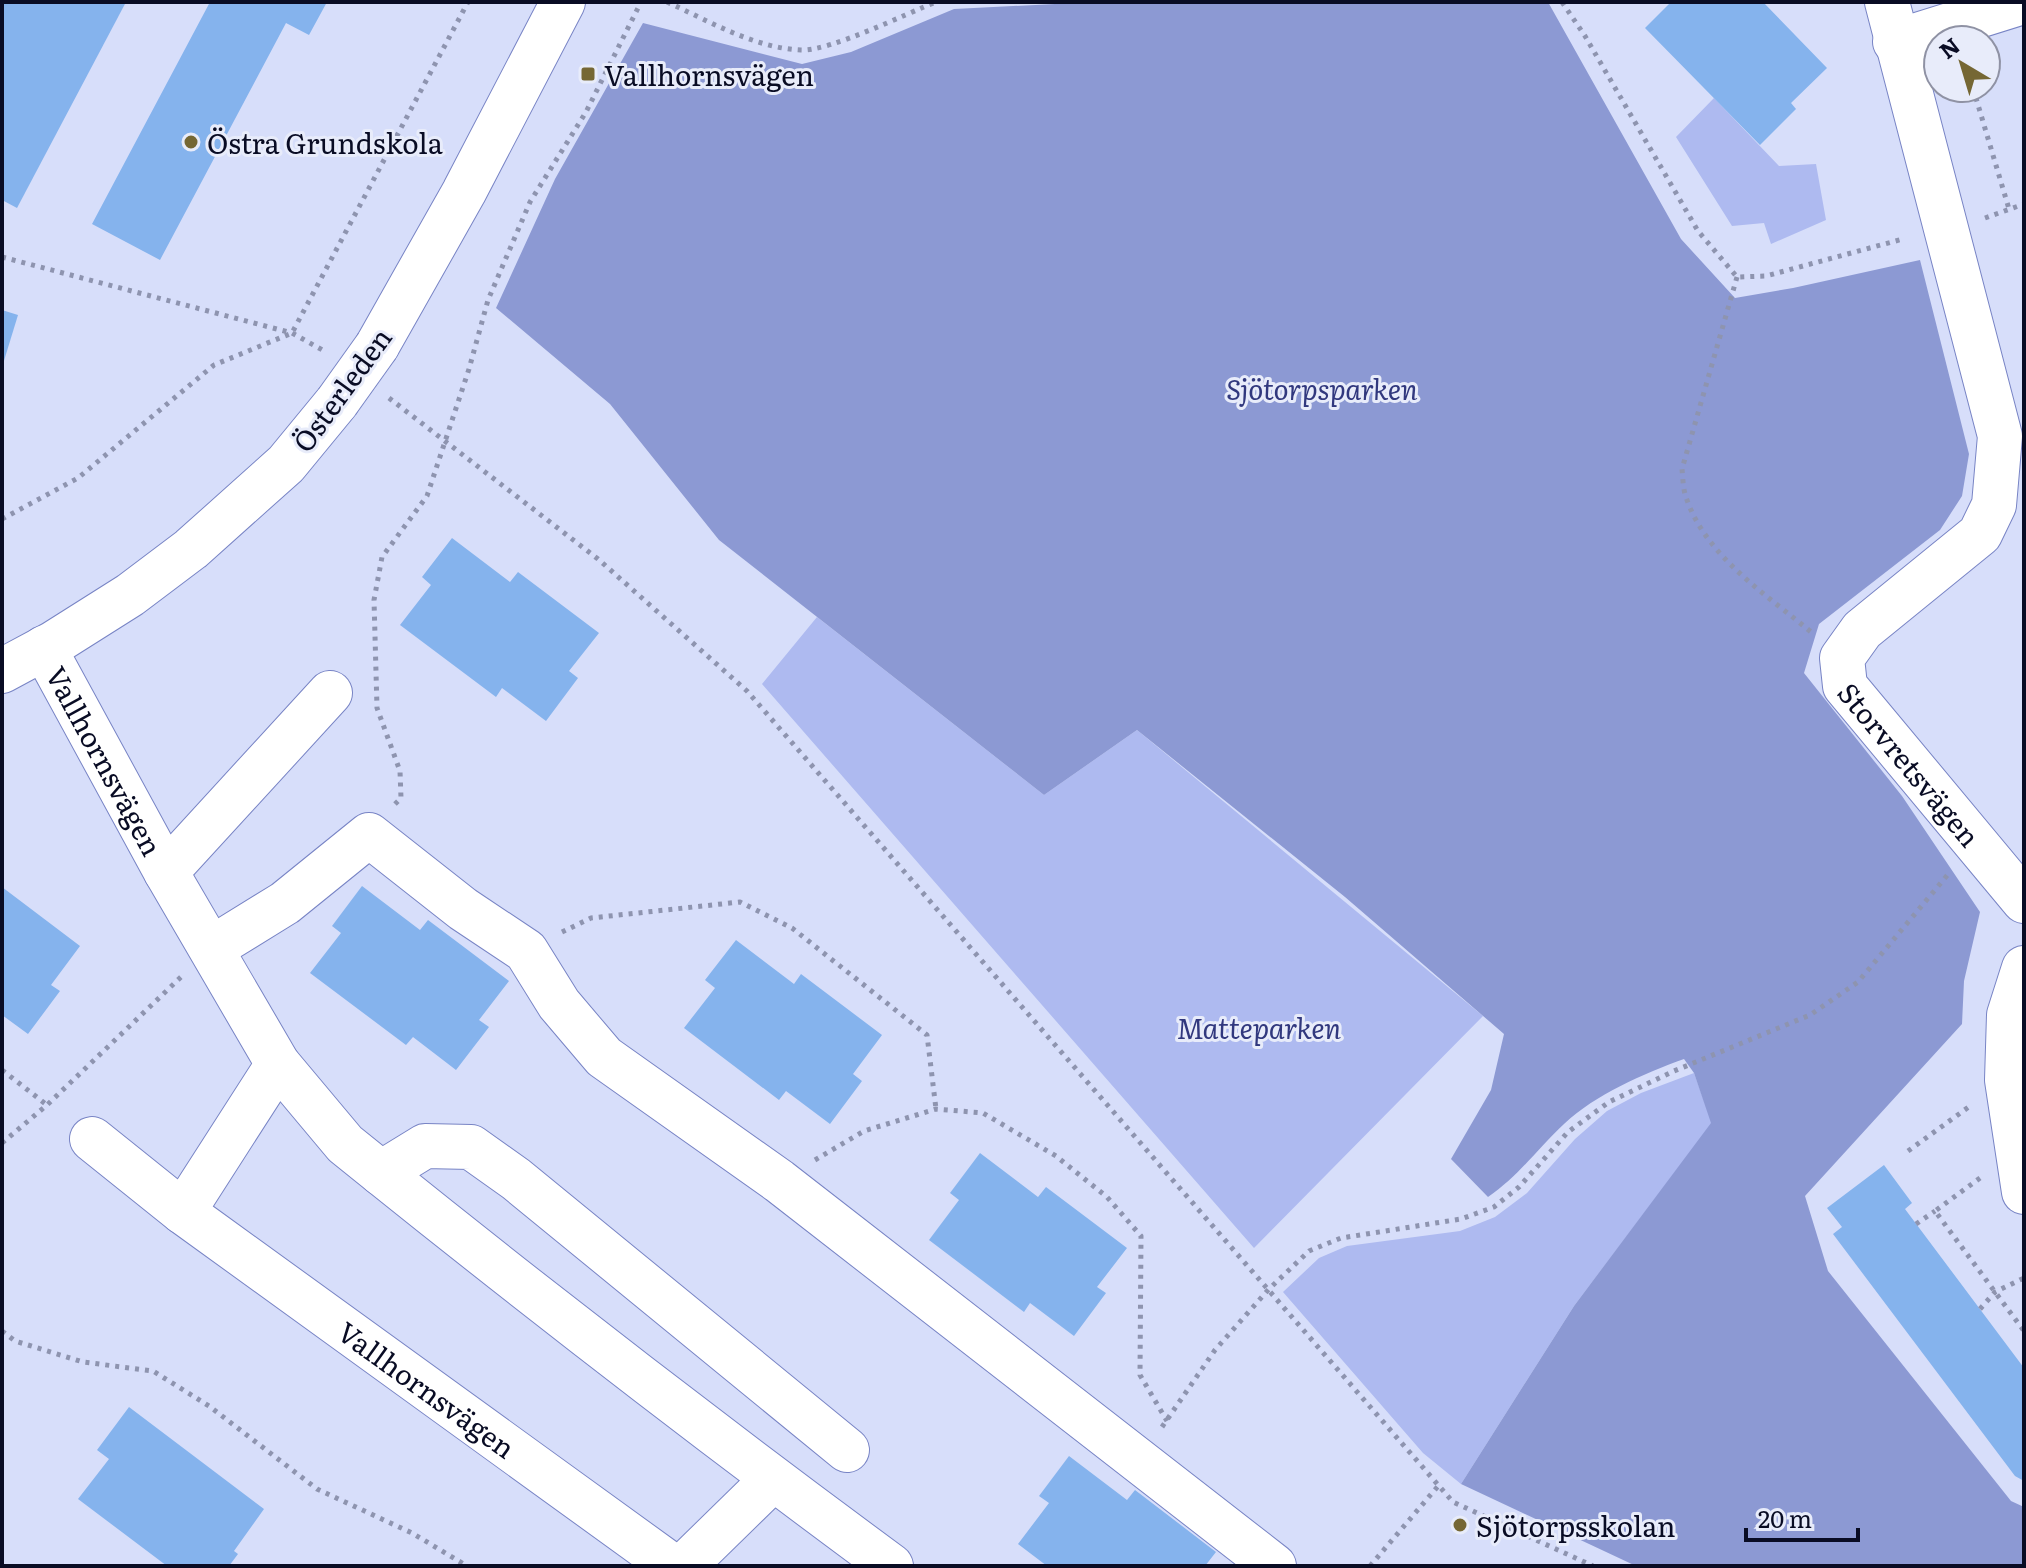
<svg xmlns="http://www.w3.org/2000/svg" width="2026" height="1568" viewBox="0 0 2026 1568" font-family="Literata,serif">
  <rect width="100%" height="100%" fill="#d7defa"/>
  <g fill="#aebaf0">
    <polygon points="1714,98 1779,166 1816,164 1826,220 1771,244 1764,223 1732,226 1676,137"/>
    <polygon points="817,617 1044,795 1137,730 1483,1016 1254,1248 762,684"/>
    <polygon points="1694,1073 1712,1123 1574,1306 1461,1484 1423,1453 1283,1292 1319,1258 1347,1246 1460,1231 1495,1217 1527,1193 1575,1139 1607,1111 1641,1093"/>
  </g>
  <path fill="#8c99d3" d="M1094 2H1548L1681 239 1735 298 1793 288 1920 260 1969 454 1962 496 1940 530 1819 624 1804 673 1902 796 1980 912 1964 981 1962 1024 1805 1196 1828 1271 2011 1501 2024 1507V1566H1636L1461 1484 1574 1306 1711 1123 1694 1073 1684 1059C1643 1074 1596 1094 1564 1124 1537 1149 1520 1175 1488 1197L1451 1159 1491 1090 1504 1034 1345 897 1137 730 1044 795 719 540 610 404 496 308 555 179 643 23 802 64 851 52 954 9Z"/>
  <g fill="#85b3ed">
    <polygon points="2,2 126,2 17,208 2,200"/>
    <polygon points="210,2 327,2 309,35 286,23 160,260 92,224"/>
    <polygon points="1671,2 1763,2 1827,68 1791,103 1796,109 1760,145 1645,28"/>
    <polygon points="2,310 18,315 3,364 2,364"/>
    <polygon points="452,538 510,582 518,572 599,633 569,671 578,678 546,721 502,688 496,697 400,625 431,585 422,577"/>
    <polygon points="362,886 420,930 428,920 509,981 479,1020 489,1027 456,1070 413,1037 406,1045 310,973 341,933 332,926"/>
    <polygon points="2,887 80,946 51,985 60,991 28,1034 2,1015"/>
    <polygon points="736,940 794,984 801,974 882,1035 853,1074 862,1081 830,1124 786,1091 779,1100 684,1028 715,988 705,980"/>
    <polygon points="980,1153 1038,1197 1046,1187 1127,1248 1097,1287 1106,1293 1074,1336 1030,1303 1024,1312 929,1240 959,1200 950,1193"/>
    <polygon points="1884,1165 1912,1203 1905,1209 2024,1368 2024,1481 2015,1476 1833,1234 1842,1227 1827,1208"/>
    <polygon points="129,1407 264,1509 234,1551 238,1554 229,1566 167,1566 78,1499 109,1459 97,1450"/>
    <polygon points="1069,1456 1127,1500 1135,1490 1216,1552 1205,1566 1047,1566 1018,1544 1049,1503 1039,1496"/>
  </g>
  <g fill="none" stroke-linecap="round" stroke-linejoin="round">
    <g stroke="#7884c5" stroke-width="46">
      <g id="minor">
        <path id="s1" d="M1887 2 2000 436 1994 505 1980 534 1862 630 1842 658 1845 686 2024 901"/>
        <polyline points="1895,42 2023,2"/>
        <polyline points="377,346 464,192 563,2"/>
        <path id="s2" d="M44 648 166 872 330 693"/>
        <polyline points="2,671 54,643 130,595 191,549 286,464 337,402"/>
        <polyline points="166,872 278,1064 345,1144 381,1173 425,1146 471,1147 516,1179 847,1450"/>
        <polyline points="212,948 285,903 369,835 463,909 526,951 559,1004 604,1057 779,1181 1274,1566"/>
        <polyline points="2024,968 2009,1015 2007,1080 2024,1192"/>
        <path id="s3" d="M92 1139 183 1212 672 1566"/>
        <path d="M381 1173C549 1308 719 1439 891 1566"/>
        <polyline points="183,1212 278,1064"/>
        <polyline points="684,1566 773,1479"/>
      </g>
    </g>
    <g stroke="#8e94af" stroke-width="5" stroke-dasharray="4 6" stroke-linecap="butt">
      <path d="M667 2C709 21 754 48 801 50 831 51 905 14 936 2"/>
      <polyline points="1562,2 1585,36 1698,231 1737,277 1766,276 1903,239"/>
      <polyline points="1973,88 2009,209"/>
      <polyline points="1985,218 2024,204"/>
      <polyline points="2,257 292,333 326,352"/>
      <path d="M1737 277 1682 469C1683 479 1683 491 1687 500 1707 557 1767 595 1811 632"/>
      <polyline points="389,398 598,559 747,691 1453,1502 1593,1566"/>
      <polyline points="2,519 78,478 214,365 292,333 468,2"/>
      <polyline points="395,804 401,798 400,771 377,708 374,600 382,557 427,496 469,369 488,300 530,202 586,112 641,2"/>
      <polyline points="562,932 591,918 740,902 792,928 927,1035 936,1109"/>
      <polyline points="2,1070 47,1105"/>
      <polyline points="2,1143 47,1105 182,976"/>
      <polyline points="1908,1151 1970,1106"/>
      <polyline points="815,1160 864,1131 936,1109 983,1113 1056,1156 1107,1197 1141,1236 1140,1375 1167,1421"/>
      <polyline points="1980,1178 1935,1211 2024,1331"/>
      <polyline points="1916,1224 1935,1211"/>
      <polyline points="1980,1309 1995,1292 2024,1278"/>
      <polyline points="2,1331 15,1341 83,1362 153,1371 209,1406 317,1489 412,1533 467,1566"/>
      <polyline points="1162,1427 1215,1350 1269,1289 1309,1251 1341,1238 1461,1219 1494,1207 1519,1187 1568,1132 1609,1102 1674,1071 1810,1015 1858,982 1950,872"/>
      <polyline points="1370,1566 1439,1485"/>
    </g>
    <use href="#minor" stroke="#fff" stroke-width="44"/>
    <g stroke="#7884c5" stroke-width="46" stroke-linecap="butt">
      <polyline id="minor-bridge" points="337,402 377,346"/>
    </g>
    <use href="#minor-bridge" stroke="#fff" stroke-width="44"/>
  </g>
  <g fill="#756734" stroke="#e8ecfa" stroke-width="3">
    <rect x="580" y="66" width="16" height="16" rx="4"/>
    <circle cx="191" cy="142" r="8"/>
    <circle cx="1460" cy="1525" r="8"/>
  </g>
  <g text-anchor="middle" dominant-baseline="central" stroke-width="6" stroke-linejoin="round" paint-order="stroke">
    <g font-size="28" fill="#090c24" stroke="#e8ecfa" text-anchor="start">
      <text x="604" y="74">Vallhornsvägen</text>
      <text x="207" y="142">Östra Grundskola</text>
      <text x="1476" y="1525">Sjötorpsskolan</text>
    </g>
    <g font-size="28" font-style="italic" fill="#31387e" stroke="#e8ecfa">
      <text x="1322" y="388">Sjötorpsparken</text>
      <text x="1259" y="1027">Matteparken</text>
    </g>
    <g font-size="28" fill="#090c24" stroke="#e8ecfa">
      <text transform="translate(341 389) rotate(-54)">Österleden</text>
      <text stroke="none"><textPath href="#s2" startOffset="128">Vallhornsvägen</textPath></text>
      <text stroke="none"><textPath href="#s1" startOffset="866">Storvretsvägen</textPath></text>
      <text stroke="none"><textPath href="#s3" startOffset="418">Vallhornsvägen</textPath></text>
    </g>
  </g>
  <rect width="2026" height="1568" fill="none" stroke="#090c24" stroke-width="8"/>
  <g transform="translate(1962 64) rotate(322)"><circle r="38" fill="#e8ecfa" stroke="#8f92a4" stroke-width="2"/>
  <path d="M0-6L14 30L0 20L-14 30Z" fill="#756734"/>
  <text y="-12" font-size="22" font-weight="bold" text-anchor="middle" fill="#090c24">N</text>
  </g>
  <path d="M1746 1528v12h112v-12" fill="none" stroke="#090c24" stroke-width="4"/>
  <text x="1758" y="1528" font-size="24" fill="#090c24" stroke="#e8ecfa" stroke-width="6" paint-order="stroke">20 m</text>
</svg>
